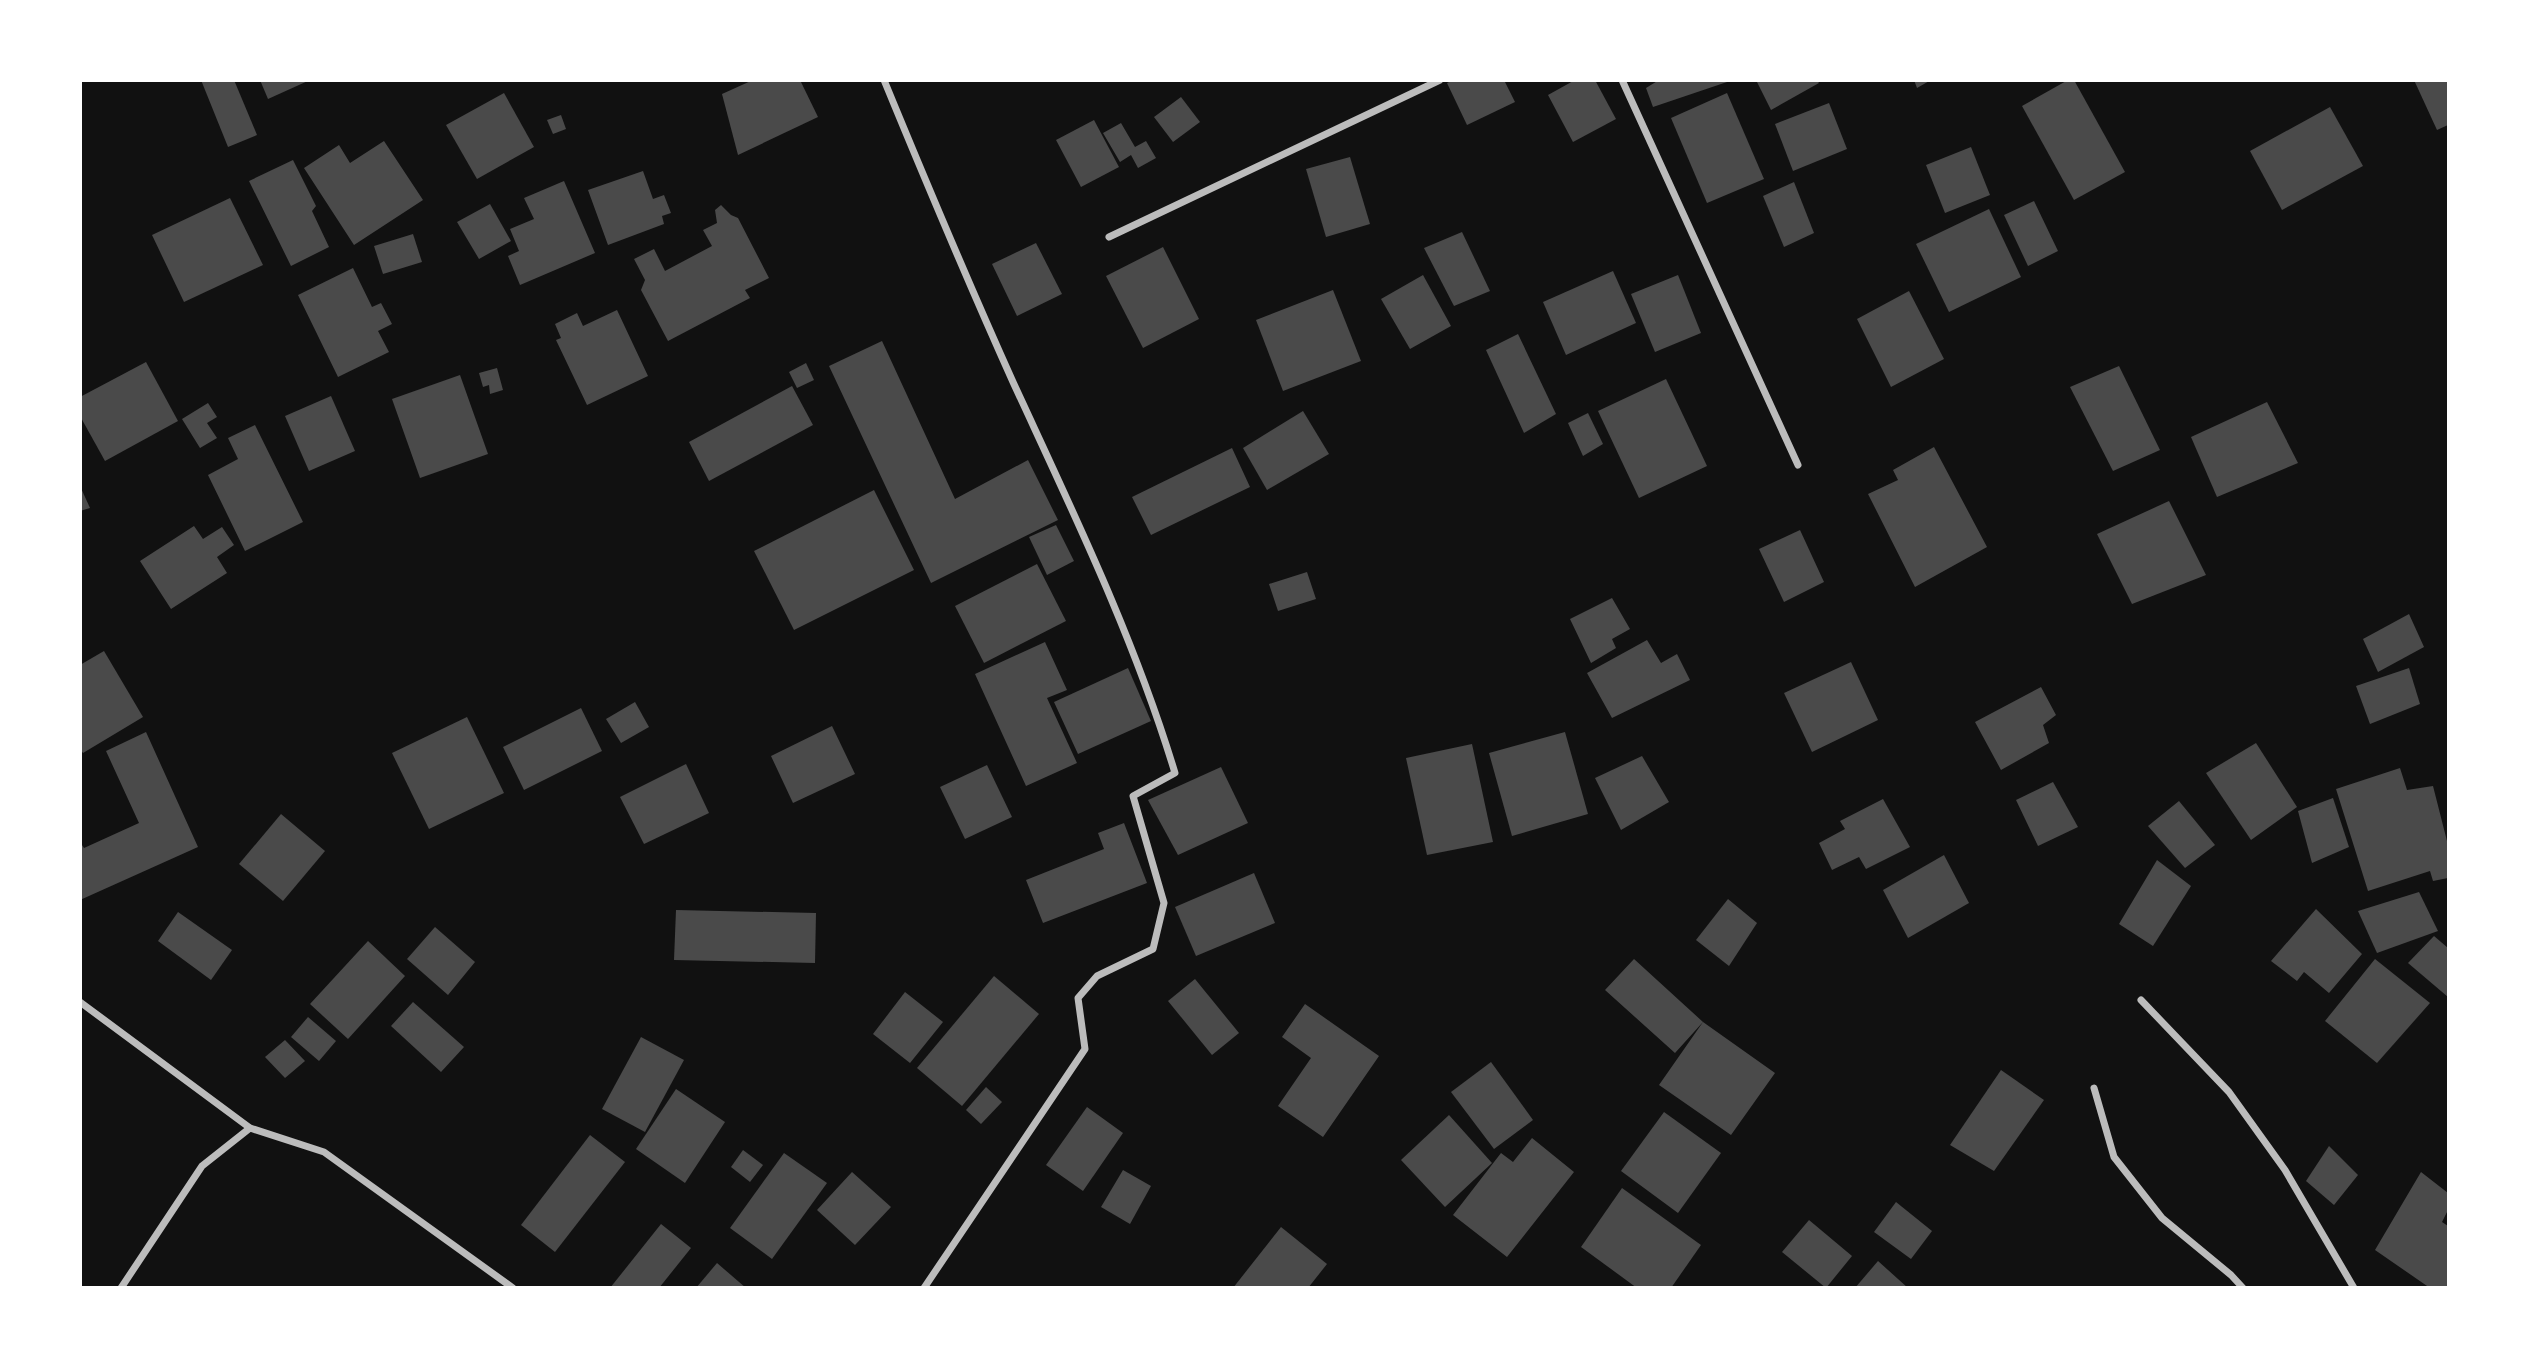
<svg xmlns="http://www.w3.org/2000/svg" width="2529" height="1368" viewBox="0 0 2529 1368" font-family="'Fira Sans Condensed',sans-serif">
  <rect width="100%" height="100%" fill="#111"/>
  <g fill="#4a4a4a">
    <polygon points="201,80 234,80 257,135 228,147"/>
    <polygon points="260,80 310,80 268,99"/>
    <polygon points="753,80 800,80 818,117 738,155 722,94"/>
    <polygon points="1453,80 1504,80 1515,102 1467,125 1447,83"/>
    <polygon points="1575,80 1595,80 1616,119 1573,142 1548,95"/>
    <polygon points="1659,80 1730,80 1730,81 1653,107 1646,88"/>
    <polygon points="1756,80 1817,80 1819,83 1771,110"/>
    <polygon points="1914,80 1931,80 1917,88"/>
    <polygon points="2068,80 2074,80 2125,172 2074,200 2022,106"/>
    <polygon points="2414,80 2448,80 2448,125 2437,130"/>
    <polygon points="504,93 534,147 477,179 446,125"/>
    <polygon points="1727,93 1764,179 1707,203 1671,118"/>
    <polygon points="1181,97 1200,122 1173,142 1154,117"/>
    <polygon points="1829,103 1847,149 1793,171 1775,124"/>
    <polygon points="2330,107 2363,166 2282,210 2250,151"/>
    <polygon points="561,115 566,129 553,134 547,120"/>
    <polygon points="1094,120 1119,167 1081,187 1056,140"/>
    <polygon points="1121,123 1135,147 1146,141 1156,158 1138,168 1131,155 1120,162 1103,133"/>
    <polygon points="384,141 423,200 354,245 304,168 339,145 350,163"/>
    <polygon points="1971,147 1990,195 1945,213 1926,165"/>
    <polygon points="1350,157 1370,224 1326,237 1306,169"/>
    <polygon points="293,160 316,206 312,211 329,247 291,266 249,181"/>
    <polygon points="643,171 653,199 664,195 671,213 662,216 664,224 608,245 588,190"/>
    <polygon points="564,181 595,253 520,285 508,256 519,251 510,229 534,219 524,198"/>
    <polygon points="1794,182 1814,233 1784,247 1763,196"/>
    <polygon points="230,198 263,265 184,302 152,235"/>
    <polygon points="2034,201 2058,251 2028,266 2004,215"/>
    <polygon points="490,204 511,241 479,259 457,222"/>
    <polygon points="721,205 731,215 738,218 769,278 745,290 750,298 668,341 641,290 645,280 634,259 654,249 665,271 712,246 703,230 717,223 715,210"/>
    <polygon points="1989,209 2021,277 1949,312 1916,244"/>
    <polygon points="1462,232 1490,291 1454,306 1424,248"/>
    <polygon points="413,234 422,262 383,274 374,246"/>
    <polygon points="1036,243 1062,294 1017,316 992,264"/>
    <polygon points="1163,247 1199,319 1143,348 1106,276"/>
    <polygon points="353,268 372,307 381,303 392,324 378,331 389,352 338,377 298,295"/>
    <polygon points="1613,271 1636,323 1566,355 1543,302"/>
    <polygon points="1423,275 1451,326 1410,349 1381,299"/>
    <polygon points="1678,275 1701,333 1655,352 1631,294"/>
    <polygon points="1333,290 1361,361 1283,391 1256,320"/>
    <polygon points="1909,291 1944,359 1891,387 1857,319"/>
    <polygon points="617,310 648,376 587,405 556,340 561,338 555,324 577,313 583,326"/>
    <polygon points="1518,334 1556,414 1524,433 1486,350"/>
    <polygon points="882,341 955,499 1028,460 1058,520 931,583 829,366"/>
    <polygon points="146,362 178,421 105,461 80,416 80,397"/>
    <polygon points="806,363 814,380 797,388 789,372"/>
    <polygon points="2119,366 2160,450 2113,471 2070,387"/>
    <polygon points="497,368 503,390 490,394 489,385 483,387 479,373"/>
    <polygon points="460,375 488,454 420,478 392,399"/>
    <polygon points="1666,379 1707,466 1639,498 1598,411"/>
    <polygon points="792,386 813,425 709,481 689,442"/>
    <polygon points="331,396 355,451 309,471 285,416"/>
    <polygon points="2267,402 2298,463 2217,497 2191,437"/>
    <polygon points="208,403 217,417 207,423 217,438 200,448 182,419"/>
    <polygon points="1303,411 1329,454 1267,490 1243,448"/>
    <polygon points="1588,413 1603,444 1583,456 1568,423"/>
    <polygon points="255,425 303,522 245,551 208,475 238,459 228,438"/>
    <polygon points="1934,447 1987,547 1915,587 1868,494 1898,480 1893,470"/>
    <polygon points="1232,448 1250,487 1151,535 1132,497"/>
    <polygon points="80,486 90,508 80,511"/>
    <polygon points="874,490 914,570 794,630 754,551"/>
    <polygon points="2169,501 2206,575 2132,604 2097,534"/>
    <polygon points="1056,525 1074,561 1047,575 1029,537"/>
    <polygon points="194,526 203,539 222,527 234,545 217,557 227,573 171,609 140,561"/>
    <polygon points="1800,530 1824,582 1784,602 1759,549"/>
    <polygon points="1037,564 1066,621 984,663 955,606"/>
    <polygon points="1307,572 1316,599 1278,611 1269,584"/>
    <polygon points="1612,598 1630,629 1612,639 1616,648 1591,663 1570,619"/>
    <polygon points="2409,614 2424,647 2378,672 2363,639"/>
    <polygon points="1647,640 1661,663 1677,654 1690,680 1612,718 1587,673"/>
    <polygon points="1045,642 1067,690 1047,698 1077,763 1026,786 975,674"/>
    <polygon points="104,651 143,717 83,753 80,749 80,665"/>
    <polygon points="1851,662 1878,720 1812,752 1784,693"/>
    <polygon points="1128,668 1151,721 1078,754 1054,702"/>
    <polygon points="2409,668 2420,704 2370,724 2356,686"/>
    <polygon points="2041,687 2056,715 2043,725 2049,743 2001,770 1975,722"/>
    <polygon points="635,702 649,727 621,743 606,719"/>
    <polygon points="581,708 602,751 524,790 503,747"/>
    <polygon points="467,717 504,793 429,829 392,753"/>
    <polygon points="832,726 855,774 793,803 771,756"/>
    <polygon points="146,732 198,847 80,900 80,842 84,848 139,823 106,751"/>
    <polygon points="1565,732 1588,814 1512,836 1489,753"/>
    <polygon points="2256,743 2297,807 2251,840 2206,773"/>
    <polygon points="1472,744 1493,842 1427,855 1406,758"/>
    <polygon points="1642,756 1669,802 1621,830 1595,778"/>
    <polygon points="686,764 709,813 644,844 620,797"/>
    <polygon points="987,765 1012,817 965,839 940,787"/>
    <polygon points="1221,767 1248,823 1178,855 1148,800"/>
    <polygon points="2400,768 2407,790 2433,786 2448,845 2448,878 2433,881 2430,871 2368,891 2336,789"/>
    <polygon points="2053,782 2078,827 2038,846 2016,800"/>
    <polygon points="2333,798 2349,847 2312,863 2298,811"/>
    <polygon points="1883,799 1910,847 1866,869 1859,857 1832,870 1819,843 1845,829 1840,821"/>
    <polygon points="2179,801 2215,845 2185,868 2148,826"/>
    <polygon points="281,814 325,851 283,901 239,864"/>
    <polygon points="1124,823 1147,883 1043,923 1026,880 1104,849 1098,833"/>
    <polygon points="1944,855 1969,903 1908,938 1883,890"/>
    <polygon points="2157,860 2191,886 2153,946 2119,924"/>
    <polygon points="1254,873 1275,923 1196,956 1175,907"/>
    <polygon points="2419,892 2438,931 2377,953 2358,911"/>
    <polygon points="1728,899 1757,923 1729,966 1696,940"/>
    <polygon points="2316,909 2362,954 2329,993 2304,972 2297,981 2271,961"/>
    <polygon points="676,910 816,913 815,963 674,960"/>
    <polygon points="178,912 232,950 211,980 158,941"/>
    <polygon points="435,927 475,962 448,995 407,959"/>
    <polygon points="2434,936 2448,948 2448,997 2408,963"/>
    <polygon points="368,941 405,976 348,1039 310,1004"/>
    <polygon points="1634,959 1703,1022 1775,1073 1731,1135 1659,1085 1703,1022 1675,1053 1605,990"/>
    <polygon points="2375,959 2430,1003 2377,1063 2325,1021"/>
    <polygon points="994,976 1039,1014 962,1106 917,1068"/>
    <polygon points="1195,979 1239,1033 1212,1055 1168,1001"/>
    <polygon points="905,992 943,1022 910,1063 873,1034"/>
    <polygon points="413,1002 464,1047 441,1072 391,1026"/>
    <polygon points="1305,1004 1379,1056 1323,1137 1278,1106 1311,1058 1282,1037"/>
    <polygon points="308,1017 336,1041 319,1061 291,1037"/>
    <polygon points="641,1037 684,1060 645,1132 602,1109"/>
    <polygon points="285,1040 305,1061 285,1078 265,1057"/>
    <polygon points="1491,1062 1533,1120 1494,1149 1451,1092"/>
    <polygon points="2001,1070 2044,1100 1994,1171 1950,1145"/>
    <polygon points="986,1087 1002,1102 981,1124 966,1110"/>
    <polygon points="676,1089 725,1122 685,1183 636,1149"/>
    <polygon points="1087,1107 1123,1133 1083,1191 1046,1165"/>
    <polygon points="1664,1112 1721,1153 1678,1213 1621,1171"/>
    <polygon points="1449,1115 1492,1163 1445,1207 1401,1160"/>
    <polygon points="590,1135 625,1162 555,1252 521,1225"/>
    <polygon points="1532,1138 1574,1172 1507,1257 1453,1215 1501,1153 1513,1162"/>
    <polygon points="2329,1146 2358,1175 2334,1205 2306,1181"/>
    <polygon points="743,1150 763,1165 750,1182 731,1167"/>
    <polygon points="784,1153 827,1183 772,1259 730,1228"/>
    <polygon points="1123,1170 1151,1186 1130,1224 1101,1207"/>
    <polygon points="852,1172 891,1207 855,1245 817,1210"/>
    <polygon points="2421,1172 2448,1193 2448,1210 2442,1222 2448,1226 2448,1288 2430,1288 2375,1250"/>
    <polygon points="1622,1188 1701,1245 1671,1288 1637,1288 1581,1247"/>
    <polygon points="1896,1202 1932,1231 1911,1259 1874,1232"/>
    <polygon points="1809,1220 1852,1256 1826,1288 1782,1252"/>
    <polygon points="661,1224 691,1248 659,1288 610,1288"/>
    <polygon points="1281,1227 1327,1264 1308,1288 1233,1288"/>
    <polygon points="1878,1261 1908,1288 1855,1288"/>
    <polygon points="717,1263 746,1288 696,1288"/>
  </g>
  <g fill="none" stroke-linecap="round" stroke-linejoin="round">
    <g stroke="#bcbcbc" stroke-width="7">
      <path d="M884 80C926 182 968 282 1013 382 1072 510 1134 637 1175 773L1133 796 1164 903 1153 949 1097 976 1078 998 1085 1049 924 1288"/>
      <polyline points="1622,80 1798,465"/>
      <polyline points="1109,237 1440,80"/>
      <polyline points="2141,1000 2229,1092 2285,1170 2354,1288"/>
      <polyline points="80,1002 250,1128"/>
      <polyline points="2094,1088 2114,1157 2162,1218 2231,1275 2243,1288"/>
      <polyline points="121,1288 202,1166 250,1128 324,1152 513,1288"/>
    </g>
  </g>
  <rect width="2529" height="1368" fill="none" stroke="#ffffff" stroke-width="164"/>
</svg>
